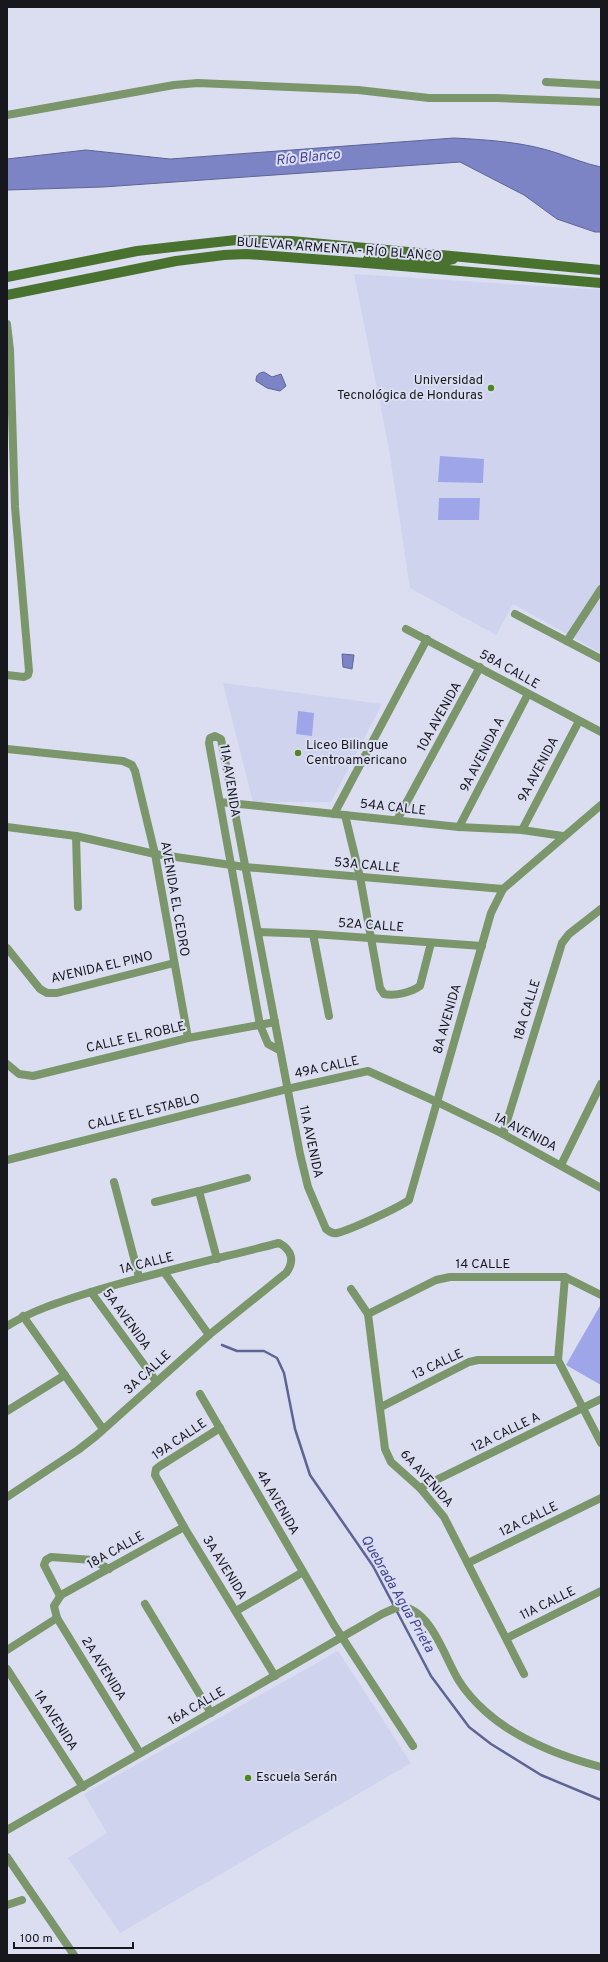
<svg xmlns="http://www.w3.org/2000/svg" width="608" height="1962" viewBox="0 0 608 1962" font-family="Overpass,sans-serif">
  <rect width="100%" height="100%" fill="#dbdef1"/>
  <g fill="#cfd3ed">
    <polygon points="354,274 601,290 601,653 513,604 496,635 410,588 389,449"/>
    <polygon points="223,683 382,704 331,802 253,802"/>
    <polygon points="338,1651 411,1763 120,1933 68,1858 107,1833 84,1794"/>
  </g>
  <g fill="#9ea6e9">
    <polygon points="440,456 484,459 483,483 438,482"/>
    <polygon points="439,498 480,498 479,520 438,520"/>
    <polygon points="298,711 314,713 312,736 296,734"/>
    <polygon points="601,1304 601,1385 566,1365"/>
  </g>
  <g fill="#7d84c5" stroke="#5e6493">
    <path d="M454 138C490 140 524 142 557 153 572 158 586 164 601 167V232H595L557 219 524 195 460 162 103 187 7 190V159L86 150 170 159Z"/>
    <path d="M264 372 272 377 281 374 286 386 280 391 267 388 256 381C256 375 258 373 264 372Z"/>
    <polygon points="342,654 354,655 352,669 343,667"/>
  </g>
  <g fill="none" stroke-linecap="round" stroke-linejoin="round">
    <polyline stroke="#5e6493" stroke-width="2.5" points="222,1345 237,1351 264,1351 277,1358 284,1373 295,1429 310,1475 373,1566 431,1676 469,1727 491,1744 541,1775 601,1800"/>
    <g stroke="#7a966a" stroke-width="8">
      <polyline points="546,82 601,85"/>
      <polyline points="7,115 174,85 198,83 358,90 429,98 495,98 601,102"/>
      <polyline points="7,324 10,350 15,507 29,671 28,675 24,677 7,675"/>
      <polyline points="515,614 601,659"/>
      <polyline points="406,629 601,732"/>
      <polyline points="567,641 601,589"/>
      <polyline points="7,749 123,761 132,765 135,771 155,854 188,1038"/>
      <polyline points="220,802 459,827 522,830 563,836"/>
      <polyline points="334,814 427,639"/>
      <path d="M345 815 360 877 380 988 384 994C395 996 410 993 420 986L431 943"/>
      <polyline points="397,820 480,667"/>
      <polyline points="7,827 76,836 155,854 245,867 503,889"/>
      <polyline points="459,827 528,694"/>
      <polyline points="522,830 579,721"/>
      <polyline points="76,836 78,907"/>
      <polyline points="258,932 313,934 482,946"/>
      <polyline points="313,934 329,1016"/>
      <polyline points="7,948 40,989 47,993 57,993 174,963"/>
      <path d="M279 1050 268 1044 260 1025 209 743 210 738 215 736 221 739 300 1154 308 1187 326 1229C330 1232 333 1234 337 1233 350 1230 398 1208 409 1200L491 913 503 889 601 805"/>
      <polyline points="7,1064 19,1074 33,1076 188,1038 275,1022"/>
      <polyline points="503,1134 562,943 569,934 601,909"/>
      <polyline points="7,1160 287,1089 368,1071 437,1102 503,1134 601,1188"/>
      <polyline points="561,1165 601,1084"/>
      <polyline points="114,1182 139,1277"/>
      <polyline points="199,1191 247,1178"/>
      <polyline points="155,1202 199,1191 217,1259"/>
      <polyline points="164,1272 209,1335"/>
      <polyline points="565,1277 558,1360 601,1443"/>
      <polyline points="351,1289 368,1314 385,1449 391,1462 420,1488 444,1517 524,1674"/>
      <polyline points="91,1292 156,1381"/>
      <polyline points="368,1314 436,1280 450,1277 565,1277 601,1295"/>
      <polyline points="23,1316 103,1429"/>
      <path d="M7 1326C33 1310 62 1301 91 1292 153 1273 216 1259 279 1243 292 1250 295 1261 286 1273L209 1335 96 1436 78 1450 7 1497"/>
      <polyline points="200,1394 334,1625 413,1746"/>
      <polyline points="381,1407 469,1362 478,1360 558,1360"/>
      <polyline points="7,1411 65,1375"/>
      <polyline points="220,1428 160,1466 156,1469 155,1475 184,1527 275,1676"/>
      <polyline points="420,1488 601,1399"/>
      <polyline points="468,1563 601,1498"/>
      <polyline points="60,1596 44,1565 46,1560 51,1557 93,1560 109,1569"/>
      <polyline points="145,1604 211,1713"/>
      <polyline points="236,1611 303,1572"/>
      <polyline points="507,1638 601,1591"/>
      <polyline points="7,1650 57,1618"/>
      <polyline points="7,1669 83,1787"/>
      <polyline points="140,1753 57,1618 54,1606 61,1595 184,1527"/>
      <path d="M7 1830 382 1614 400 1606C432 1610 444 1657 459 1681 466 1692 475 1702 485 1711 517 1740 560 1756 601 1767"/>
      <polyline points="7,1857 74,1955"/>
      <polyline points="7,1905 22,1900"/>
    </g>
    <g stroke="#49722e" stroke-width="10">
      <polyline points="366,263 368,259 379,257 435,263 453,259"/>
      <polyline points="7,277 137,251 236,240 291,241 601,270"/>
      <polyline points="7,295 176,261 224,255 246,254 366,263 601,283"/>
    </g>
  </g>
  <g fill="#4e8722" stroke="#dbdef1" stroke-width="1.5">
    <circle cx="491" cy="388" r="4"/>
    <circle cx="298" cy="753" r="4"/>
    <circle cx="248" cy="1778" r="4"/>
  </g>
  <g text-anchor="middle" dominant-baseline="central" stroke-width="4" stroke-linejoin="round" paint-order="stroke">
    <g font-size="13" fill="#17181e" stroke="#dbdef1">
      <text transform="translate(339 250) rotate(4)">BULEVAR ARMENTA - RÍO BLANCO</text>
      <text transform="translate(509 670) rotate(29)">58A CALLE</text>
      <text transform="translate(440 717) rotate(-61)">10A AVENIDA</text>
      <text transform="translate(483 755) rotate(-63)">9A AVENIDA A</text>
      <text transform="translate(539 770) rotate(-62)">9A AVENIDA</text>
      <text transform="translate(229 781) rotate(81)">11A AVENIDA</text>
      <text transform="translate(393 808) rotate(6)">54A CALLE</text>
      <text transform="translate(367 866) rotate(5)">53A CALLE</text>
      <text transform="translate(174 899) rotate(80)">AVENIDA EL CEDRO</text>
      <text transform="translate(371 926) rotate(4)">52A CALLE</text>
      <text transform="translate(102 968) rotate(-13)">AVENIDA EL PINO</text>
      <text transform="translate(528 1010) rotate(-73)">18A CALLE</text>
      <text transform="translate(448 1019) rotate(-74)">8A AVENIDA</text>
      <text transform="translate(136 1038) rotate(-13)">CALLE EL ROBLE</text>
      <text transform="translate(327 1068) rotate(-12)">49A CALLE</text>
      <text transform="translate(144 1113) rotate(-14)">CALLE EL ESTABLO</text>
      <text transform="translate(525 1133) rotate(27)">1A AVENIDA</text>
      <text transform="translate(310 1142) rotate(78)">11A AVENIDA</text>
      <text transform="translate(147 1264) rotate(-14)">1A CALLE</text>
      <text x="483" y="1265">14 CALLE</text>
      <text transform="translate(126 1320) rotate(54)">5A AVENIDA</text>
      <text transform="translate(438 1365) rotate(-25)">13 CALLE</text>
      <text transform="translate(148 1373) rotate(-42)">3A CALLE</text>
      <text transform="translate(506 1433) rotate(-26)">12A CALLE A</text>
      <text transform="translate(180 1440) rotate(-34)">19A CALLE</text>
      <text transform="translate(426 1479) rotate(48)">6A AVENIDA</text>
      <text transform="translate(277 1503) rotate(60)">4A AVENIDA</text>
      <text transform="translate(529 1520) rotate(-26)">12A CALLE</text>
      <text transform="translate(116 1551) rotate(-29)">18A CALLE</text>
      <text transform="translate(224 1568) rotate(58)">3A AVENIDA</text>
      <text transform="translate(548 1604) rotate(-26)">11A CALLE</text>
      <text transform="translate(103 1669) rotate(58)">2A AVENIDA</text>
      <text transform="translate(197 1707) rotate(-30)">16A CALLE</text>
      <text transform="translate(55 1721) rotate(57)">1A AVENIDA</text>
    </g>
    <g font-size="13" fill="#17181e" stroke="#dbdef1" text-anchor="start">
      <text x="483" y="381" text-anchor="end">Universidad<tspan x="483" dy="15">Tecnológica de Honduras</tspan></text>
      <text x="306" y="746">Liceo Bilingue<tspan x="306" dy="15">Centroamericano</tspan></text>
      <text x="256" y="1778">Escuela Serán</text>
    </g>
    <g font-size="14" font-style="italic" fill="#424494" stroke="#dbdef1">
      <text transform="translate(308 158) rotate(-6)">Río Blanco</text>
      <text transform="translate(397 1594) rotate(60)">Quebrada Agua Prieta</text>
    </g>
  </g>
  <rect width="608" height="1962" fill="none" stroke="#17181e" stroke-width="16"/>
  <path d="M14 1942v6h119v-6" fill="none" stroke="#17181e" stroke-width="2"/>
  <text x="20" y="1942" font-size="12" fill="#17181e" stroke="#dbdef1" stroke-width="3" paint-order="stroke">100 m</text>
</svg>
